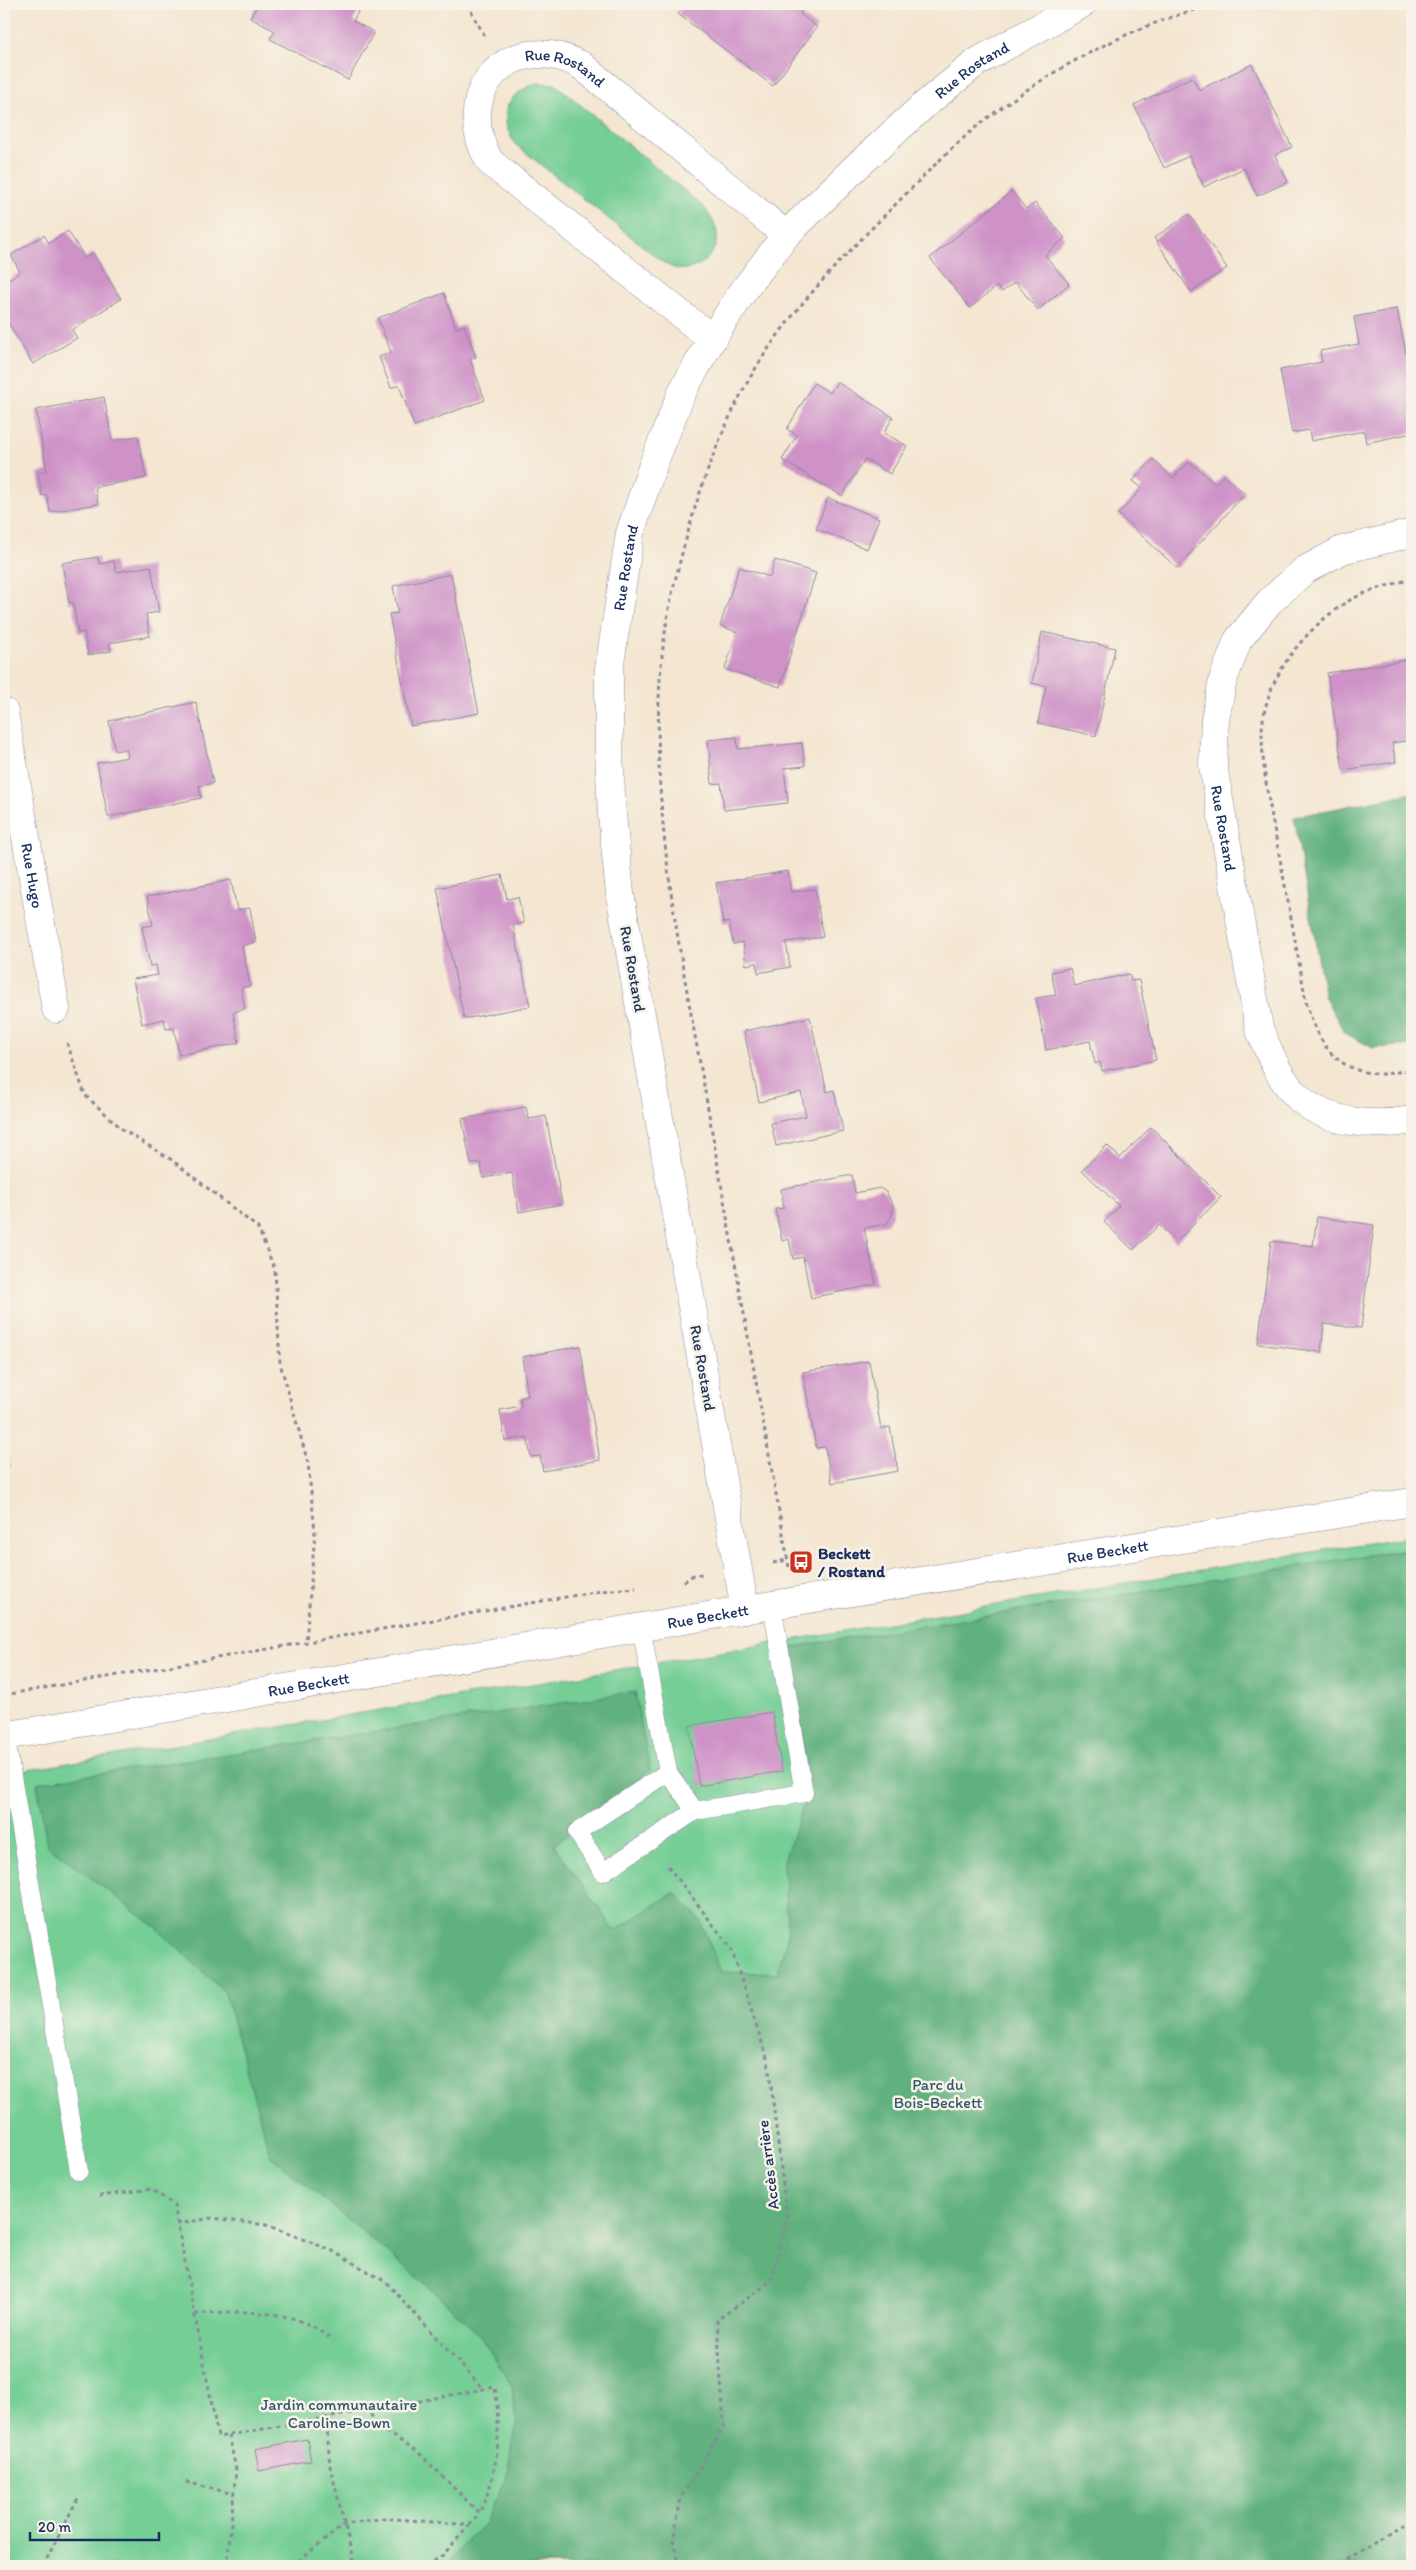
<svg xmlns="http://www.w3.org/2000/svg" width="1416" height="2570" viewBox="0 0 1416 2570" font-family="Itim,sans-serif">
  <rect width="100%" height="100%" fill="#f7f3e8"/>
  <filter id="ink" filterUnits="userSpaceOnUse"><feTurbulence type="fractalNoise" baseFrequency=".02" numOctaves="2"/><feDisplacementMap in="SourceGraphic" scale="10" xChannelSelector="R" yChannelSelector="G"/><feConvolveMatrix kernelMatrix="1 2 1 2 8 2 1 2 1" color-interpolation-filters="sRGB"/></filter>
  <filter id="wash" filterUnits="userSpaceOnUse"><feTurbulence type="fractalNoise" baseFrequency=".0096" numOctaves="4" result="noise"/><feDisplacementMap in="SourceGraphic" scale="20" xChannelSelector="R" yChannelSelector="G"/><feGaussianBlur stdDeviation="1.12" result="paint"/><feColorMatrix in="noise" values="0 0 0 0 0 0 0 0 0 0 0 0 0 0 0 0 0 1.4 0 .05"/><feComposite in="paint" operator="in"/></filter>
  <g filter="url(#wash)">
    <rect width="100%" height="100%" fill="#f4e6d1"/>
    <g fill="#75ce94" stroke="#487e79">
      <path d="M536 83 555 84 704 207C709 215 717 225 717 235 718 254 698 272 678 269 674 269 668 265 664 263L515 144C497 114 505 96 536 83Z"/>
      <polygon points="1412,1536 1412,2566 4,2566 4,1774 1249,1562"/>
    </g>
    <g fill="#60b17e" stroke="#3e706e">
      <polygon points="1412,793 1412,1045 1373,1048 1345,1033 1325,998 1294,817"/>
      <polygon points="1412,1548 1412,2566 444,2566 485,2523 509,2470 516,2426 513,2388 479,2334 421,2280 270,2155 225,1993 156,1927 47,1845 37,1783 635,1692 650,1770 554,1845 615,1931 675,1892 700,1920 721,1972 777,1973 788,1935 783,1863 810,1787 786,1648"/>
    </g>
    <g id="blocks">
      <g fill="#ce92c7">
        <polygon points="258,4 362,4 353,21 374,32 348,80 270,39 275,31 250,18"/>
        <polygon points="685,4 807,4 800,14 817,27 773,86 678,14"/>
        <polygon points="1252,64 1292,147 1275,155 1288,182 1257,196 1244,168 1204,187 1189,156 1164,168 1134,105 1192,77 1199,90"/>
        <polygon points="1012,191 1026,209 1035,203 1065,238 1045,255 1069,284 1038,310 1015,282 1002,292 997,286 970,308 930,258"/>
        <polygon points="1189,214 1227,268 1191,292 1154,238"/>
        <polygon points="68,231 85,258 93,253 121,299 72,330 77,338 33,364 4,316 4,282 20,272 11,255 44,235 49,243"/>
        <polygon points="444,293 456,328 464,325 476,357 470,359 485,400 414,426 399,385 391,388 379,357 391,352 378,318"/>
        <polygon points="1397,309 1409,368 1412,368 1412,433 1366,443 1364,431 1311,441 1309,430 1292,433 1280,370 1322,362 1320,351 1359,344 1354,317"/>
        <polygon points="837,382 893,417 884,433 907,446 890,474 865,459 842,496 782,460 797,435 787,429 814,383 830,393"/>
        <polygon points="104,397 112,441 138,436 146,478 95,487 98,504 50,512 47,495 42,496 38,473 47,471 36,410"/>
        <polygon points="1153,459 1173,478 1190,461 1215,484 1224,475 1245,494 1177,568 1118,514 1142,488 1133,481"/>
        <polygon points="828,498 879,518 867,549 816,529"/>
        <polygon points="98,557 99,564 114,561 116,572 151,566 159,612 146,614 150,636 109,643 111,651 88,655 84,632 78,633 73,602 69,603 62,563"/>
        <polygon points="775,560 816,573 780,687 725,669 737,632 720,626 739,567 770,577"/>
        <polygon points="451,574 479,713 411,726 389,614 398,613 393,586"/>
        <polygon points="1042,632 1115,648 1096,736 1038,723 1046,686 1032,683"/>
        <polygon points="1412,659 1412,740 1392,743 1396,762 1343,770 1327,673"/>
        <polygon points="196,702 213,783 199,786 201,798 108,817 97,763 128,757 126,749 115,751 109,721"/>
        <polygon points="737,737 738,749 802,743 805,766 784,768 788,803 724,810 721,783 712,784 708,740"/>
        <polygon points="788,871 791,892 815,889 823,937 786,942 790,967 758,973 757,963 746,965 743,942 733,944 729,922 723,923 716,883"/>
        <polygon points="502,875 507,899 518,897 524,923 513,925 530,1006 464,1019 437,888"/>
        <polygon points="231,880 237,910 250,908 256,942 242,946 250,986 241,988 245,1009 233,1012 239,1043 179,1055 174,1028 166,1029 164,1019 142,1024 133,979 158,975 156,965 150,966 142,927 153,925 147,897"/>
        <polygon points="1070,968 1074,986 1129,974 1131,981 1139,980 1156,1060 1102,1071 1100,1062 1095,1064 1090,1041 1046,1050 1036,998 1056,995 1051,972"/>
        <polygon points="810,1017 827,1092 834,1090 843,1131 776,1146 771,1123 806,1116 801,1092 759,1102 744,1031"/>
        <polygon points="526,1107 529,1119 546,1116 562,1204 519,1212 512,1173 483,1178 481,1163 471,1164 462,1119"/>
        <polygon points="1151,1127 1221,1197 1176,1242 1159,1225 1133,1250 1104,1222 1119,1206 1082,1170 1107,1145 1120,1158"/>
        <polygon points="852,1175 855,1193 880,1188 886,1192 893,1205 892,1215 887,1224 864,1228 876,1284 811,1298 803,1257 793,1259 789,1239 782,1241 775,1209 784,1208 781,1189"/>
        <polygon points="1317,1217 1374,1225 1361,1328 1324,1324 1321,1352 1258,1344 1271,1241 1313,1246"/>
        <polygon points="580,1346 600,1460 543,1471 540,1456 531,1457 527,1437 505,1441 500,1410 521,1406 520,1398 528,1396 522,1357"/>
        <polygon points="869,1361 881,1429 890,1427 898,1471 832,1483 825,1447 816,1448 803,1372"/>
        <polygon points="4,1438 9,1467 4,1467"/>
        <polygon points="772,1712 782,1771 699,1786 689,1726"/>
        <polygon points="307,2439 311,2461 259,2471 255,2449"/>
      </g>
    </g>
  </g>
  <g filter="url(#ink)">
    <use href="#blocks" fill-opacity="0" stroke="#888a98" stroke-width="1"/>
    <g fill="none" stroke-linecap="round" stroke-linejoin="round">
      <g stroke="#888a98" stroke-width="19">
        <g id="service">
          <polyline points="641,1627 668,1772 577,1832 603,1872 695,1811 804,1793 772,1605"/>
          <polyline points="5,1735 79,2171"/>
          <polyline points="668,1772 695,1811"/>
        </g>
      </g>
      <g stroke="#888a98" stroke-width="29">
        <g id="minor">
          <path id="s1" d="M712 339 490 162C449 92 510 28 581 65L786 235"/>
          <path id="s2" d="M1412 533 1342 550 1305 570 1269 602 1238 640 1223 680 1215 719 1213 765 1259 1028C1269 1052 1278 1077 1296 1095 1324 1124 1375 1127 1412 1120"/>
          <path id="s3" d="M4 712 56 1009"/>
          <path id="s4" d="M745 1610 620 894 612 815 609 752V669L630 533 653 465 682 392 712 339 744 290 786 235 854 169 923 106 977 62 1082 4"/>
          <path id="s5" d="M4 1736 772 1605 1412 1502"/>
        </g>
      </g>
      <g stroke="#888a98" stroke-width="3" stroke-dasharray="4 4" stroke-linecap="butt">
        <polyline points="467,4 484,35"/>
        <path d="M1412 579C1390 585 1364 591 1345 603 1303 631 1263 680 1262 733 1262 772 1271 811 1278 849 1288 900 1297 951 1306 1002 1318 1042 1334 1072 1381 1074 1391 1074 1402 1071 1412 1069"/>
        <polyline points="67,1043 85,1095 123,1130 172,1160 258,1228 275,1270 280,1363 308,1463 315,1532 306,1642"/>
        <polyline points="773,1563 787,1560"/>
        <path d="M789 1567C761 1410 733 1253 706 1097 680 949 643 782 665 633 671 590 683 549 695 508 714 447 740 386 778 335 811 290 849 251 888 212 918 182 948 150 981 123 1049 70 1132 24 1217 4"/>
        <polyline points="684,1582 693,1575 703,1574"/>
        <polyline points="4,1695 600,1591 636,1588"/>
        <polyline points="668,1866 731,1948 768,2061 787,2218 771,2281 717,2320 724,2426 681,2498 673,2541 679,2566"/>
        <path d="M99 2196 151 2189 174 2205 218 2437C310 2421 403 2404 495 2387 501 2431 499 2474 479 2513L416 2450 376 2426 369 2410"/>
        <polyline points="177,2224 212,2218 266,2225 331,2250 386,2282 483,2389"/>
        <path d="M195 2314C229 2311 278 2309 310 2325 318 2329 325 2335 333 2340"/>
        <polyline points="326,2417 330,2466 355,2566"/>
        <polyline points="186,2482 234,2494"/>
        <polyline points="43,2566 78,2498"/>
        <polyline points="227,2566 236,2470 229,2435"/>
        <polyline points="292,2566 344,2525 384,2518 470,2525 479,2513"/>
        <polyline points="427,2566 443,2555 469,2526"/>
        <polyline points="1334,2566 1412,2521"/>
      </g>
      <use href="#service" stroke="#fff" stroke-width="18"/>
      <use href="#minor" stroke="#fff" stroke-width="28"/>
    </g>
  </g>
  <defs>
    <g id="bus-square" transform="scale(1.25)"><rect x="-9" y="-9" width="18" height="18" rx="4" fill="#c8321e" stroke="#f7f3e8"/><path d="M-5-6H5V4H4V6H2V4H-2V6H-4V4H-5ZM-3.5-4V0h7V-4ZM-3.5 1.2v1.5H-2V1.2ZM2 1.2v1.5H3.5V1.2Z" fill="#fff"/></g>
  </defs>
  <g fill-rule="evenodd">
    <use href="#bus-square" x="801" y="1562"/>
  </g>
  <g text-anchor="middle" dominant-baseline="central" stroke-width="5" stroke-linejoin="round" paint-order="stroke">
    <g font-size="16" fill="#1b2f5e" stroke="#f7f3e8">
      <text stroke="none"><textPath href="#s4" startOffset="1678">Rue Rostand</textPath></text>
      <text stroke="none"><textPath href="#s1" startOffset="459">Rue Rostand</textPath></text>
      <text stroke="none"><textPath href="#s4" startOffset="1055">Rue Rostand</textPath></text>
      <text stroke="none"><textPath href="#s2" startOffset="404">Rue Rostand</textPath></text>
      <text stroke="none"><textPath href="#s3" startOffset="166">Rue Hugo</textPath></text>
      <text transform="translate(633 969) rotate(80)">Rue Rostand</text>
      <text transform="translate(703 1368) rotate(80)">Rue Rostand</text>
      <text stroke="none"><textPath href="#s5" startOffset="1119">Rue Beckett</textPath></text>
      <text stroke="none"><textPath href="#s5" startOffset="714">Rue Beckett</textPath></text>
      <text stroke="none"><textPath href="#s5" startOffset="309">Rue Beckett</textPath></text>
      <text transform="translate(768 2165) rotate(-97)">Accès arrière</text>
    </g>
    <g font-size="16" font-weight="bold" fill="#1b2f5e" stroke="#f7f3e8" text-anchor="start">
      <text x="818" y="1553">Beckett<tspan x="818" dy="18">/ Rostand</tspan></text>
    </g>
    <g font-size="16" fill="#32576c" stroke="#f7f3e8">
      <text x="938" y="2084">Parc du<tspan x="938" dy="18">Bois-Beckett</tspan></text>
      <text x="339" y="2404">Jardin communautaire<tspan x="339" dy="18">Caroline-Bown</tspan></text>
    </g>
  </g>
  <rect width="1416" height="2570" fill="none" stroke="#f7f3e8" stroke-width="20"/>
  <path d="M30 2532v8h129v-8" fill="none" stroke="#1b2f5e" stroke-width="2.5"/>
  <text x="38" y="2532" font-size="15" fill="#1b2f5e" stroke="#f7f3e8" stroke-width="4" paint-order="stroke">20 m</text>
</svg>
